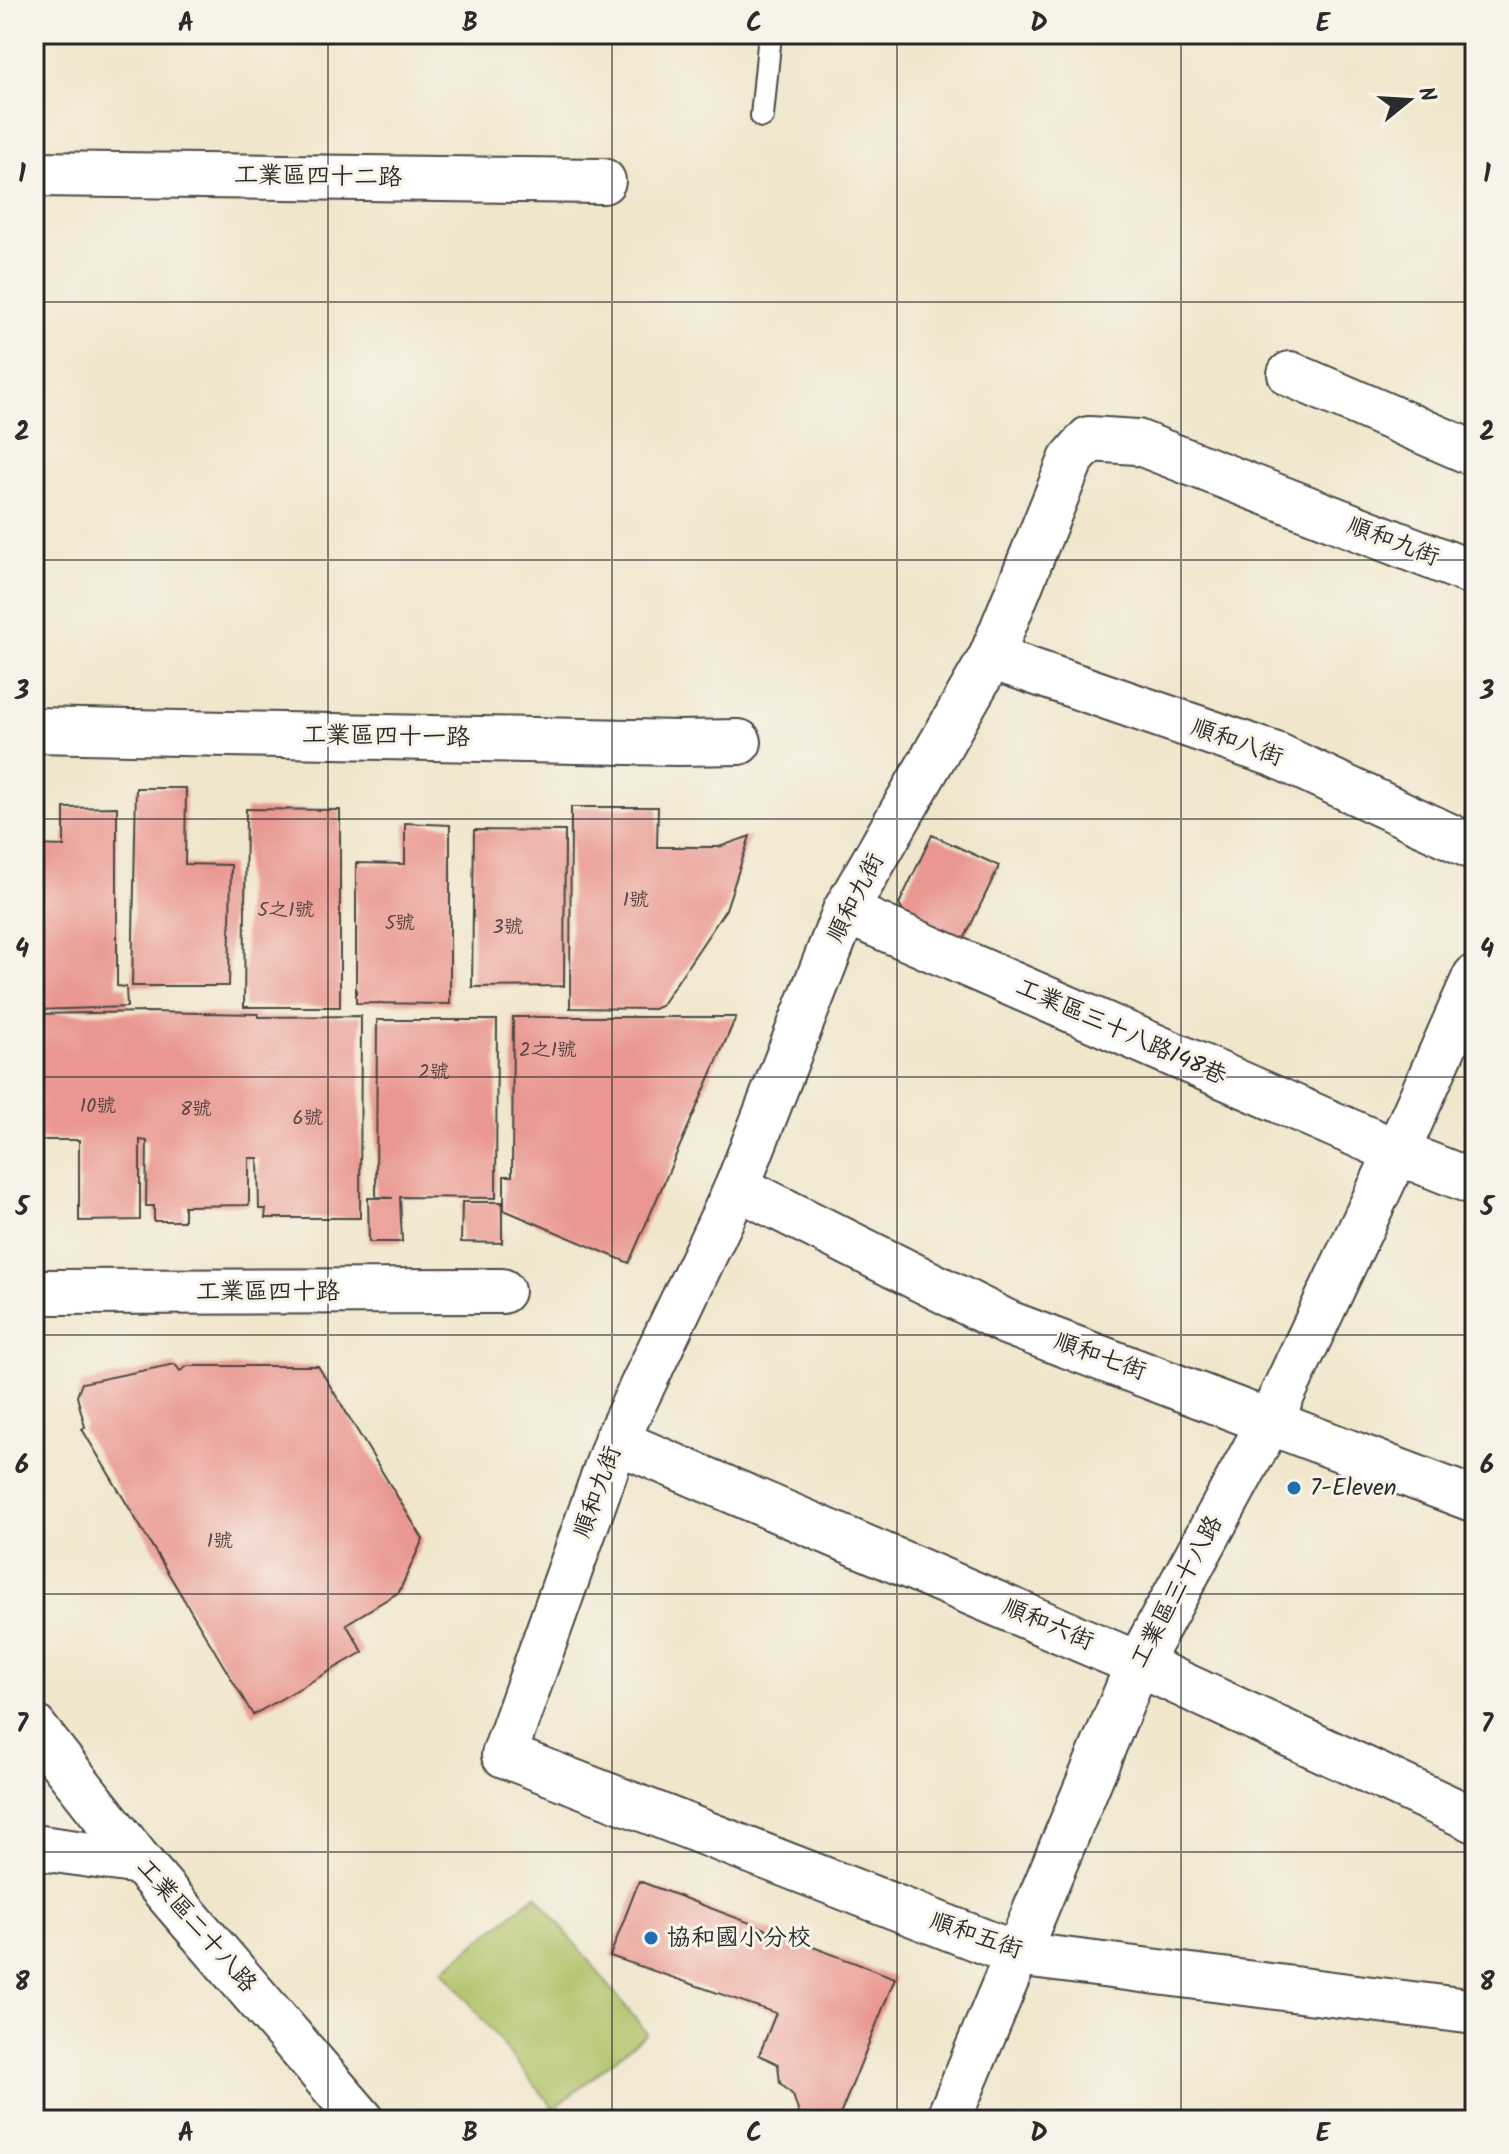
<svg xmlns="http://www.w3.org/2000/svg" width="1509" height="2154" viewBox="0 0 1509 2154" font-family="Kalam,'LXGW WenKai TC',sans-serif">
  <rect width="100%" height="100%" fill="#f7f3e8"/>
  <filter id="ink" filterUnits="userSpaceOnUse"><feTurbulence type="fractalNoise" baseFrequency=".0125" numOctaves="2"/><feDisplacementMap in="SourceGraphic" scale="16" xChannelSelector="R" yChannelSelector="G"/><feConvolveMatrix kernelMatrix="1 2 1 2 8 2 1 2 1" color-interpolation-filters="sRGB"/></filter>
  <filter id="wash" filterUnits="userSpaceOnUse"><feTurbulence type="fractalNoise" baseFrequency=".006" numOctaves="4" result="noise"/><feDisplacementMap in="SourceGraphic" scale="32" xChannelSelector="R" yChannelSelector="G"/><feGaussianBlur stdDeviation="1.8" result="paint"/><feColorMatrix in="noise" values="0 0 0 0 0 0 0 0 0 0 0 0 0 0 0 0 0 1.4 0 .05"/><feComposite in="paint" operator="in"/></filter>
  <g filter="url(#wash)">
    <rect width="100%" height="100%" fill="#f0e6cc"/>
    <polygon fill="#adc064" stroke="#6c7648" stroke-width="2" points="536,1895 647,2033 554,2109 443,1970"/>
    <g id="blocks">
      <g fill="#e99790">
        <polygon points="136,788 186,788 185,864 231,865 229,986 132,986"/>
        <polygon points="117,807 117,986 126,987 127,1007 34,1010 34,845 64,846 64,808"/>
        <polygon points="571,807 658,807 657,847 719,847 750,836 726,909 661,1006 654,1009 570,1008"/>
        <polygon points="246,809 340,810 340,1007 244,1007"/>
        <polygon points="405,823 450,825 450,1004 356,1003 356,863 405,864"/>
        <polygon points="474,830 565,831 564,986 472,987"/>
        <polygon points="932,835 999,866 958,952 911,929 899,904"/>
        <polygon points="148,1012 258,1014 258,1017 361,1016 360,1218 265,1218 266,1209 259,1209 258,1158 249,1158 249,1205 184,1206 184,1221 154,1221 154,1206 146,1206 147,1141 140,1140 140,1220 79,1221 79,1140 36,1140 35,1014"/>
        <polygon points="513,1017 736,1017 629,1263 504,1210 504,1176 512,1176"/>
        <polygon points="377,1020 497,1020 496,1198 400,1197 402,1242 369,1242 368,1198 393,1198 376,1197"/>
        <polygon points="462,1202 502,1202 502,1243 461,1242"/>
        <polygon points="175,1364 180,1371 188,1366 318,1366 423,1539 399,1592 346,1624 363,1652 253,1715 82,1429 85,1427 77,1396 82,1383"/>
        <polygon points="639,1881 895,1978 838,2120 801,2120 793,2095 780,2083 778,2064 759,2055 776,2013 610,1956"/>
      </g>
    </g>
  </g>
  <g filter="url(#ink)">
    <use href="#blocks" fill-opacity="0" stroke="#494743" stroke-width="2"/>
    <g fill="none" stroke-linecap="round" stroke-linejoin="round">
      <g stroke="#494743" stroke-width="26">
        <polyline id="service" points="762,116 770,34"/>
      </g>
      <g stroke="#494743" stroke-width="48">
        <g id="minor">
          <polyline points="34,174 603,181"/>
          <polyline points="1290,374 1475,454"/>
          <polyline points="1475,574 1137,442 1089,439 1071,460 991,657 845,911 737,1187 616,1441 504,1755 1016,1954 1475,2012"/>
          <polyline points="991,657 1276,755 1475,848"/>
          <polyline points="34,730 679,743 739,742"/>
          <polyline points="845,911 1397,1152 1475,1183"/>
          <polyline points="737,1187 1008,1323 1475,1500"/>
          <polyline points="34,1292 502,1291"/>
          <polyline points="616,1441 1138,1664 1475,1820"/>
          <polyline points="34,1847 140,1862"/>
          <polyline points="948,2120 1138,1664 1270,1421 1397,1152 1475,977"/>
        </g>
      </g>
      <g stroke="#494743" stroke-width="48">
        <polyline id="tertiary" points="34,1727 140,1862 362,2120"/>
      </g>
      <use href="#service" stroke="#fff" stroke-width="22"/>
      <use href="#minor" stroke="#fff" stroke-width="44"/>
      <use href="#tertiary" stroke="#fff" stroke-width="44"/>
    </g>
  </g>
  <path fill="none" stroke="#2b2b2b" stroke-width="2" stroke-opacity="0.55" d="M328 34V2120M612 34V2120M897 34V2120M1181 34V2120M34 302H1475M34 560H1475M34 819H1475M34 1077H1475M34 1335H1475M34 1594H1475M34 1852H1475"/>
  <g fill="#1f6fb2" stroke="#f7f3e8" stroke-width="3">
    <circle cx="1294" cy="1488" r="8"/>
    <circle cx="651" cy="1938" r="8"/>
  </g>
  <g text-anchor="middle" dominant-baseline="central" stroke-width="6" stroke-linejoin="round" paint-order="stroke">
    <g font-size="20" fill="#5a4644">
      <text x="636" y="901">1號</text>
      <text x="286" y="911">5之1號</text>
      <text x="400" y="924">5號</text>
      <text x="508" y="928">3號</text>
      <text x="548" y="1051">2之1號</text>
      <text x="434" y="1073">2號</text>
      <text x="98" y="1107">10號</text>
      <text x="196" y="1110">8號</text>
      <text x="308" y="1119">6號</text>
      <text x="220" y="1542">1號</text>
    </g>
    <g font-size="24" fill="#2b2b2b" stroke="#f7f3e8">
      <text transform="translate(318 177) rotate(1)">工業區四十二路</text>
      <text transform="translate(1393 542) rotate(21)">順和九街</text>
      <text transform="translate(386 737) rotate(1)">工業區四十一路</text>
      <text transform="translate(1237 743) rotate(20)">順和八街</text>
      <text transform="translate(856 898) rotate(-63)">順和九街</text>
      <text transform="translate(1121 1032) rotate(24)">工業區三十八路148巷</text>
      <text x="268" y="1292">工業區四十路</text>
      <text transform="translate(1100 1357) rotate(20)">順和七街</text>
      <text transform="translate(598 1492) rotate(-70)">順和九街</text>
      <text transform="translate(1177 1592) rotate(-62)">工業區三十八路</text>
      <text transform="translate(1048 1625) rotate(23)">順和六街</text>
      <text transform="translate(196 1926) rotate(49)">工業區二十八路</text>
      <text transform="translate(976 1936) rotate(19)">順和五街</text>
    </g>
    <g font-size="24" fill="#2b2b2b" stroke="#f7f3e8" text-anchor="start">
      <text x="1310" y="1488">7-Eleven</text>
      <text x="667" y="1938">協和國小分校</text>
    </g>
  </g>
  <rect width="1509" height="2154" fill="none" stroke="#f7f3e8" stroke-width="88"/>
  <g transform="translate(1409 100) rotate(72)" stroke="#f7f3e8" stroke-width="6" paint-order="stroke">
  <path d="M0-6L14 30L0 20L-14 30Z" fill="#2b2b2b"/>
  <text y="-12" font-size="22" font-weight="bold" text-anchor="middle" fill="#2b2b2b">N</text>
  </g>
  <rect x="44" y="44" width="1421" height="2066" fill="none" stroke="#2b2b2b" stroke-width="3"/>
  <g font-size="26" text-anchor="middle" font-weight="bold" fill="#2b2b2b">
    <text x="186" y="31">A</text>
    <text x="470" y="31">B</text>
    <text x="754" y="31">C</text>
    <text x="1039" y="31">D</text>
    <text x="1323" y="31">E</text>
    <text x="22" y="182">1</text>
    <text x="1487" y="182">1</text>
    <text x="22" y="440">2</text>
    <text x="1487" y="440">2</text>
    <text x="22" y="699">3</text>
    <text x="1487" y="699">3</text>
    <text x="22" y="957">4</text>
    <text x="1487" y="957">4</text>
    <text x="22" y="1215">5</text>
    <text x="1487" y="1215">5</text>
    <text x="22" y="1473">6</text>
    <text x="1487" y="1473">6</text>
    <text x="22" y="1732">7</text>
    <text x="1487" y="1732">7</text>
    <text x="22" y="1990">8</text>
    <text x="1487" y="1990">8</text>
    <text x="186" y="2141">A</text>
    <text x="470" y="2141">B</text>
    <text x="754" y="2141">C</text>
    <text x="1039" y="2141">D</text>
    <text x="1323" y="2141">E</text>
  </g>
</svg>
